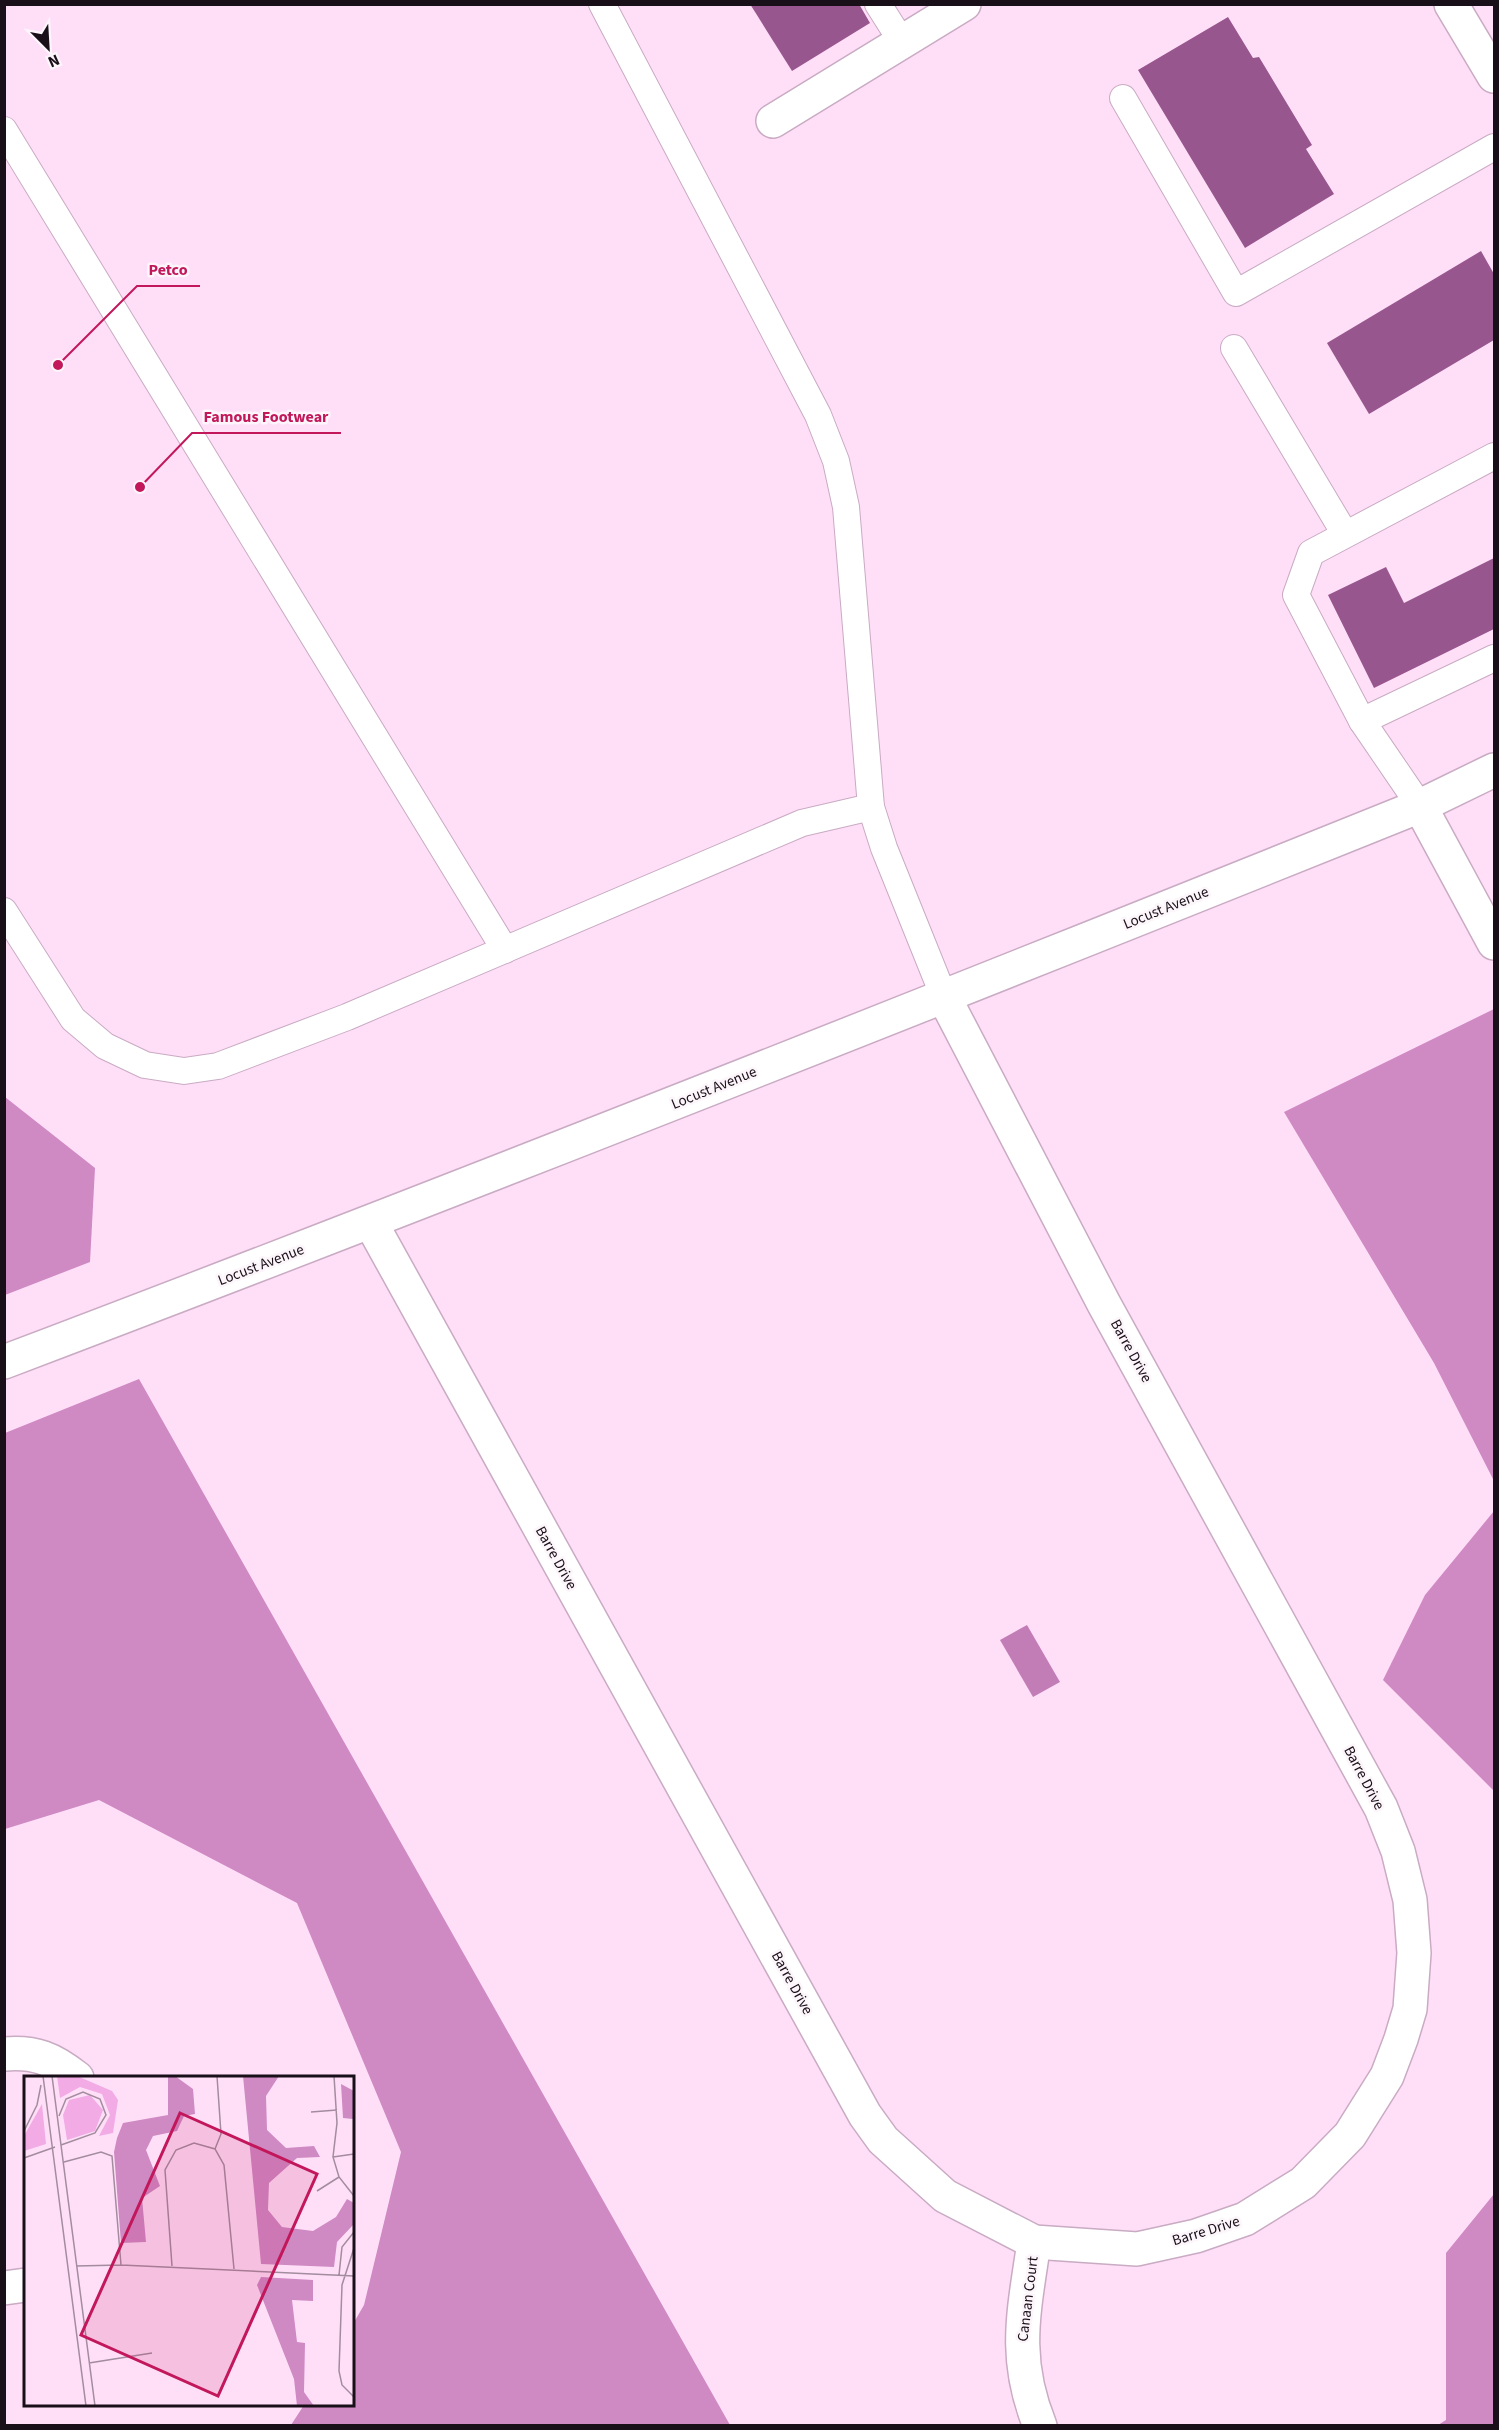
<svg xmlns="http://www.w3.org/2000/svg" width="1499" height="2430" viewBox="0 0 1499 2430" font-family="'Source Sans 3',sans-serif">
  <rect width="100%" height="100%" fill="#ffdff8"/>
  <g fill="#cf89c3">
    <polygon points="1494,1009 1494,1481 1434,1363 1284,1112"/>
    <polygon points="5,1097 95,1168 90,1262 5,1295"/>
    <polygon points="139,1379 730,2425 291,2425 304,2405 352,2404 353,2324 364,2305 401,2152 297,1903 99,1800 5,1829 5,1433"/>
    <polygon points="1494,1511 1494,1791 1383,1680 1425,1595"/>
    <polygon points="1494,2194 1494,2425 1438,2425 1446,2420 1446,2253"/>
  </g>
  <polygon fill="#c27db7" points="1027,1625 1060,1682 1033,1697 1000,1640"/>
  <g fill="#98568e">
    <polygon points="750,4 859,4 870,23 792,71"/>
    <polygon points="1228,17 1253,58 1259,57 1312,145 1306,149 1334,194 1245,248 1138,70"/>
    <polygon points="1481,251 1494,274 1494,340 1369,414 1327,343"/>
    <polygon points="1494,558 1494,629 1374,688 1328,595 1386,567 1404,603"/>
  </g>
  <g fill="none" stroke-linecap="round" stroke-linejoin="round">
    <g stroke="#c9abc3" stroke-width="28">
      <g id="service">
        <polyline points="602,4 818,415 836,461 846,507 871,807 884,848 944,997"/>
        <polyline points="878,4 902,42"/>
        <polyline points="1123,98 1236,293 1494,147"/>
        <polyline points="4,130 505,950"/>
        <polyline points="1234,348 1345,534"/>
        <polyline points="1362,721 1494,658"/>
        <polyline points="1420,806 1362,721 1296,595 1311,553 1494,456"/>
        <polyline points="4,911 73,1019 105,1046 145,1065 184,1071 218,1066 347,1017 802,823 871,807"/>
      </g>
    </g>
    <g stroke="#c9abc3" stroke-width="36">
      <g id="minor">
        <polyline points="773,121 964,4"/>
        <polyline points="1420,806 1494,943"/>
        <polyline points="371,1223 865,2115 883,2140 945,2196 1034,2242 1137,2249 1196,2236 1245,2219 1303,2183 1350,2135 1387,2076 1401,2039 1410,2009 1414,1953 1410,1900 1398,1851 1381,1808 1104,1304 944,997"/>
        <path d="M4 2054C35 2051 53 2059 77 2078"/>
        <path d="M1034 2242C1024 2312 1012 2357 1040 2426"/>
        <polyline points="4,2288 26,2285"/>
      </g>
    </g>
    <g stroke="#c9abc3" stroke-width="36">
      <path id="tertiary" d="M4 1362C479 1182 950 995 1420 806L1494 770"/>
    </g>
    <g stroke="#c9abc3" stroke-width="36">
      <polyline id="trunk" points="1451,4 1494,76"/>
    </g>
    <use href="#service" stroke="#fff" stroke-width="26"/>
    <use href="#minor" stroke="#fff" stroke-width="33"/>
    <use href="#tertiary" stroke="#fff" stroke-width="33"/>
    <use href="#trunk" stroke="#fff" stroke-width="33"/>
  </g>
  <g text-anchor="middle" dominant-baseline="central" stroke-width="5" stroke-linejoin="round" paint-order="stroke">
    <g font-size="15" fill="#190f18" stroke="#fcf5fa">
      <text transform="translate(1166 908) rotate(-22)">Locust Avenue</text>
      <text transform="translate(714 1088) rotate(-22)">Locust Avenue</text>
      <text transform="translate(261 1265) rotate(-21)">Locust Avenue</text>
      <text transform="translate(1131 1351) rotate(61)">Barre Drive</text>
      <text transform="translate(556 1558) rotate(61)">Barre Drive</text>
      <text transform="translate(1364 1778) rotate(62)">Barre Drive</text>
      <text transform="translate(792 1983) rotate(61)">Barre Drive</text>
      <text transform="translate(1206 2231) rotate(-17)">Barre Drive</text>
      <text transform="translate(1028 2299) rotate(-83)">Canaan Court</text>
    </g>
  </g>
  <g transform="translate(24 2076)">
    <rect width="330" height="330" fill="#ffdff8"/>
    <path d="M33 0H53L88 15 94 24 89 57 75 60 86 39 78 18 56 11 36 22ZM66 19 79 34 71 55 43 64 39 39 45 24ZM18 28 22 68 0 75V60Z" fill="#f2abe5"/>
    <path d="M144 0H151L169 13 171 38 160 40 153 55 129 60 122 74 136 110 118 122 122 166 97 167 90 76 93 62 99 47 144 39ZM219 0H255L242 20 243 54 262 72 290 70 296 81 273 82 245 107 244 134 258 151 289 155 312 141 323 123 330 127V148L313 166 310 191 237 188ZM317 8 330 15 329 43 319 42ZM237 201 289 204V225L268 224 273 266 281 267 280 316 290 330H273L270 303 233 209Z" fill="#cf89c3"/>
    <path fill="none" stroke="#a38c9e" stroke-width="1.5" d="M19 0 62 330M28 0 71 330M310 0 313 47 309 81 315 101 330 120M287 36 313 34M35 40 42 23 59 16 76 23 82 39 71 57 37 69M0 55 13 29 17 9M191 73 197 58 193 0M309 81 330 78M0 82 31 71M40 86 77 76 88 80 97 189M293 115 315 101M330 172 318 209 315 295 318 309 330 321M52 190 97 189 330 200M148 190 141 94 152 74 170 67 191 73 200 89 210 193M315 199 318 171 330 156M65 287 128 277"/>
    <path fill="#c2185b" fill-opacity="0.15" stroke="#c2185b" stroke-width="3" d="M156 37 293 98 194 320 57 259Z"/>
    <rect width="330" height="330" fill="none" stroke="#190f18" stroke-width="3"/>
  </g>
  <path fill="none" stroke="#c2185b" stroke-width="2" d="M58 365L137 286H200M140 487L192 433H341"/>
  <g fill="#c2185b" stroke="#fcf5fa" stroke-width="2">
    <circle cx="58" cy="365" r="6"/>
    <circle cx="140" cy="487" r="6"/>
  </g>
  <g font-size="16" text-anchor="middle" font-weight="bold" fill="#c2185b" stroke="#fcf5fa" stroke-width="5" stroke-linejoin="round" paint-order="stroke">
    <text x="168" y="275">Petco</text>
    <text x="266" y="422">Famous Footwear</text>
  </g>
  <rect width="1499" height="2430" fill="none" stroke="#190f18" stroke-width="12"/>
  <g transform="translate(48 48) rotate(156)" stroke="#fcf5fa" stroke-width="4.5" paint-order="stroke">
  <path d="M0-4.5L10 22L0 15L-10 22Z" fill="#190f18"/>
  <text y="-9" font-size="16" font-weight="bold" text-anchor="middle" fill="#190f18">N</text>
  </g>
</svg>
